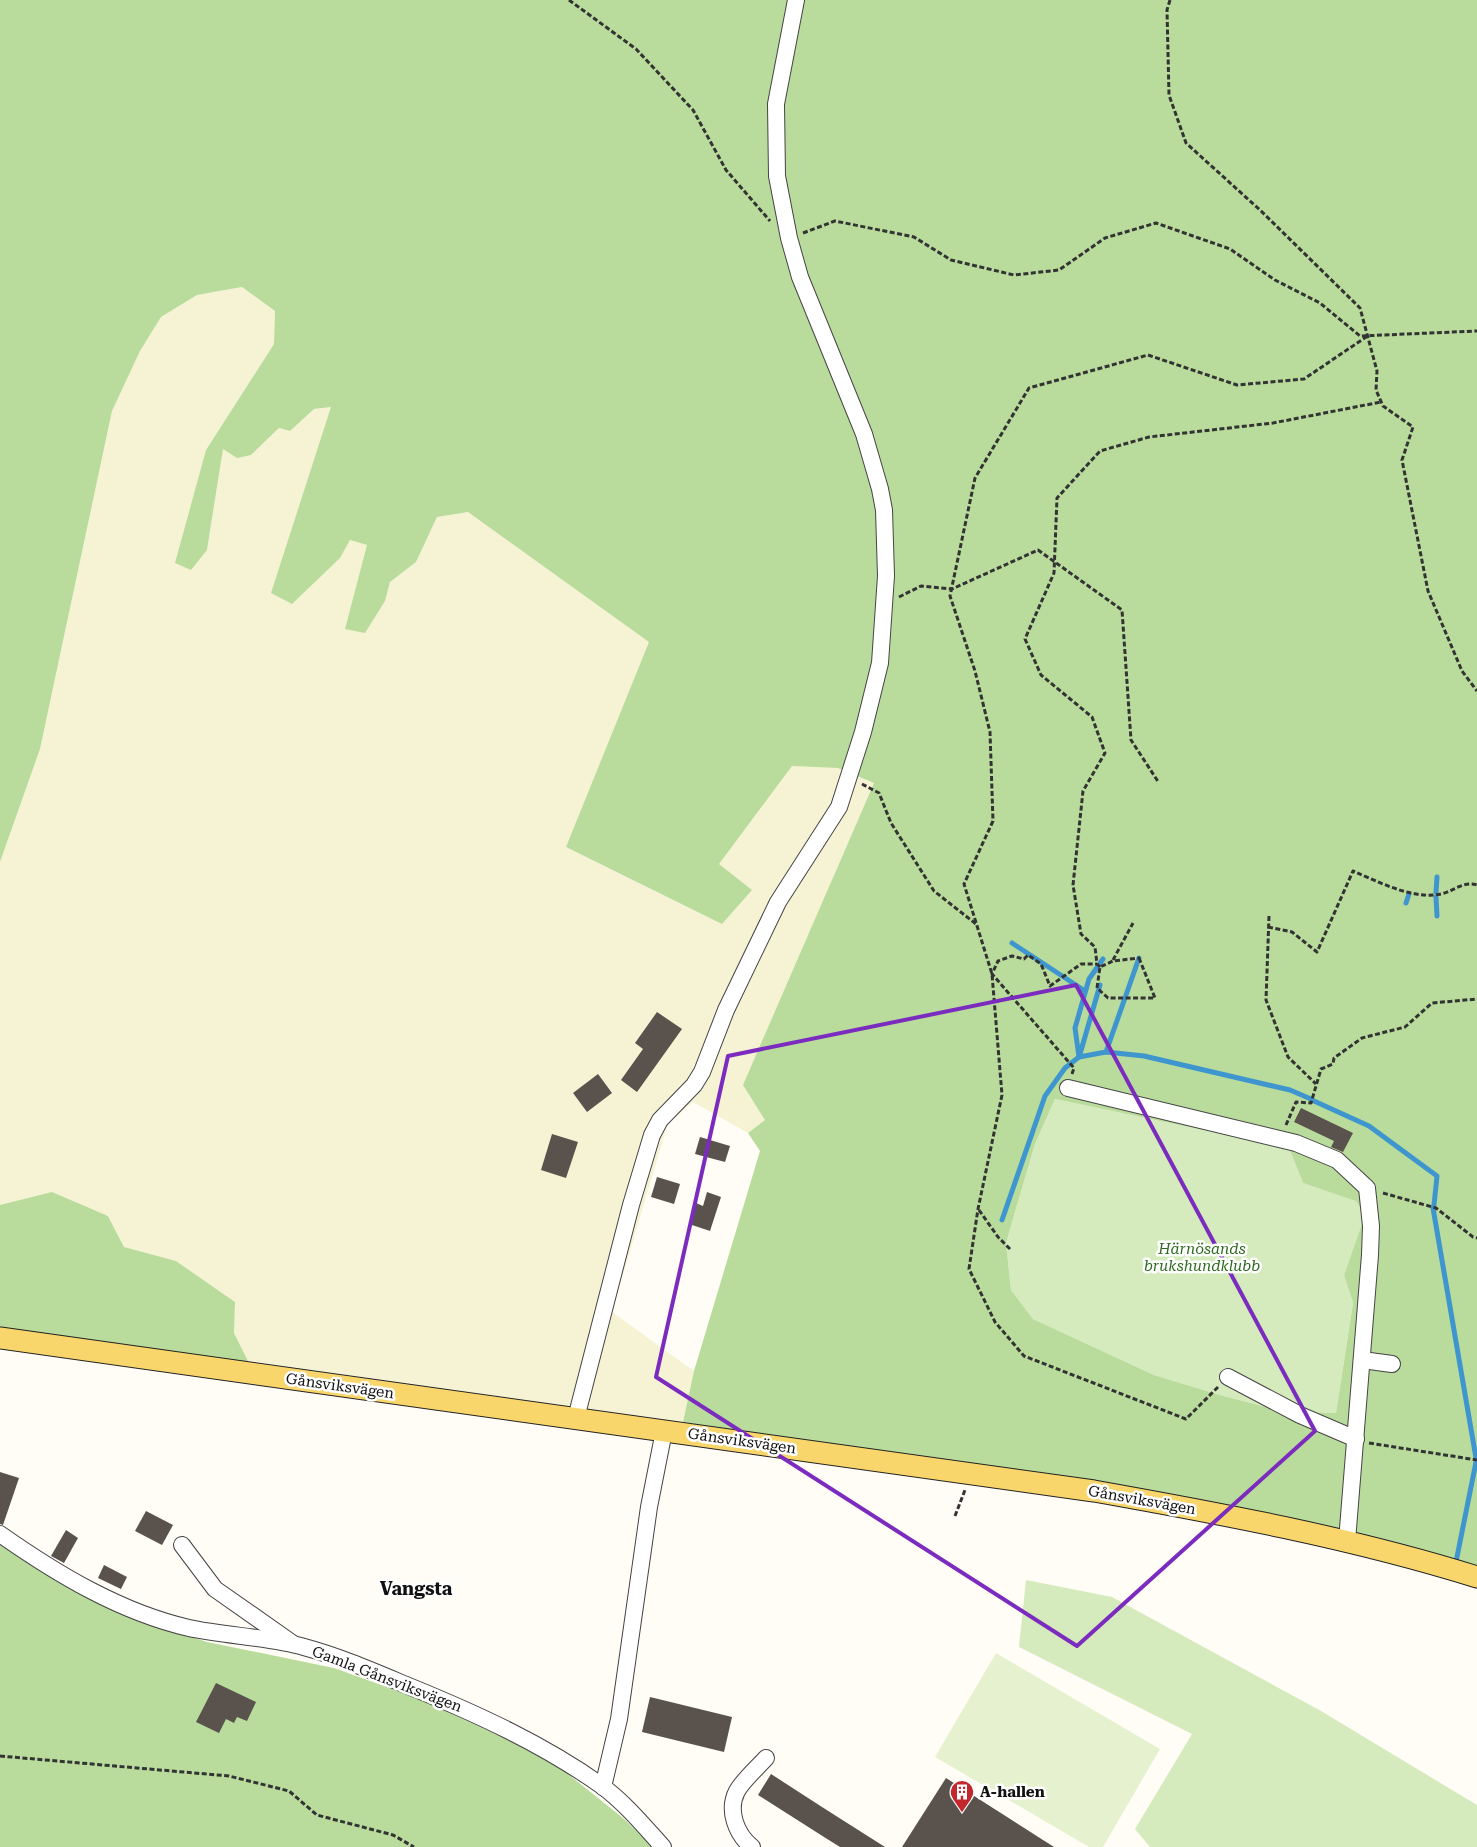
<svg xmlns="http://www.w3.org/2000/svg" width="1477" height="1847" viewBox="0 0 1477 1847" font-family="'Roboto Serif',serif">
  <rect width="100%" height="100%" fill="#fffdf5"/>
  <polygon fill="#f6f3d4" points="242,287 275,311 274,344 206,450 207,550 223,448 251,455 279,428 290,431 314,409 331,407 340,558 350,540 367,545 346,629 385,601 390,582 416,562 437,517 468,512 650,642 566,848 718,864 792,766 838,768 874,783 833,877 765,1120 748,1133 693,1102 668,1123 612,1312 694,1371 683,1422 248,1361 234,1333 235,1302 176,1261 124,1247 108,1215 0,1205 0,862 40,749 112,411 140,351 161,317 197,295"/>
  <g fill="#d5ebbd">
    <polygon points="1055,1099 1289,1148 1303,1183 1356,1200 1365,1215 1344,1275 1353,1303 1336,1413 1282,1411 1220,1395 1154,1375 1033,1319 1011,1290 1006,1243 1035,1144"/>
    <polygon points="1026,1580 1112,1597 1321,1711 1477,1805 1477,1847 1150,1847 1135,1829 1192,1734 1019,1647"/>
  </g>
  <g fill="#b9dc9c" fill-rule="evenodd">
    <path d="M0 0H1477V1573L1211 1506 683 1422 694 1371 760 1151 748 1133 765 1120 743 1085 874 783 838 768 792 766 719 864 752 890 722 924 566 847 649 642 468 512 437 517 416 562 390 582 385 601 365 633 345 629 367 545 350 540 340 558 292 604 271 593 331 407 314 409 290 431 279 428 251 455 237 458 223 449 207 550 191 570 175 563 206 450 274 344 275 311 242 287 197 295 161 317 140 351 112 411 40 749 0 862ZM1055 1099 1289 1148 1303 1183 1356 1201 1365 1215 1344 1275 1353 1303 1336 1413 1282 1411 1220 1395 1154 1375 1033 1319 1011 1290 1006 1243 1035 1144Z"/>
    <polygon points="52,1192 108,1216 124,1247 176,1261 235,1302 234,1333 248,1361 208,1364 0,1331 0,1205"/>
    <polygon points="0,1539 171,1630 207,1642 334,1668 412,1696 514,1742 538,1753 568,1774 623,1818 653,1847 0,1847"/>
  </g>
  <polygon fill="#e6f2cf" points="996,1653 1160,1749 1103,1847 1089,1847 935,1757"/>
  <g fill="none" stroke-linecap="round" stroke-linejoin="round">
    <g stroke="#3f96cf" stroke-width="5">
      <polyline points="1436,892 1437,877"/>
      <polyline points="1436,897 1437,916"/>
      <polyline points="1406,903 1409,894"/>
      <polyline points="1012,943 1085,991"/>
      <polyline points="1106,1052 1139,958"/>
      <polyline points="1080,1054 1100,985"/>
      <polyline points="1079,1057 1075,1028 1089,979 1103,959"/>
      <polyline points="1314,1101 1369,1126 1437,1176 1434,1205"/>
      <polyline points="1433,1208 1476,1458"/>
      <polyline points="1002,1220 1045,1096 1065,1068 1079,1057 1106,1052 1144,1056 1290,1090 1311,1099"/>
      <polyline points="1458,1563 1456,1562 1476,1462"/>
    </g>
  </g>
  <g fill="#5a524d">
    <polygon points="657,1012 682,1029 637,1092 621,1080 643,1049 635,1043"/>
    <polygon points="598,1074 612,1093 587,1112 573,1093"/>
    <polygon points="1301,1108 1353,1133 1343,1152 1331,1147 1334,1141 1294,1122"/>
    <polygon points="552,1134 578,1142 566,1178 541,1170"/>
    <polygon points="700,1137 730,1146 725,1162 695,1154"/>
    <polygon points="657,1177 680,1184 674,1204 651,1197"/>
    <polygon points="707,1192 721,1197 710,1231 689,1224 696,1203 703,1206"/>
    <polygon points="0,1472 19,1478 3,1525 0,1524"/>
    <polygon points="146,1511 173,1525 162,1545 135,1531"/>
    <polygon points="66,1530 78,1538 64,1563 51,1556"/>
    <polygon points="104,1565 127,1577 121,1589 98,1578"/>
    <polygon points="216,1683 256,1702 247,1721 237,1717 234,1723 226,1719 219,1733 196,1722"/>
    <polygon points="650,1697 732,1717 724,1752 642,1732"/>
    <polygon points="771,1774 822,1807 885,1847 840,1847 824,1837 758,1795"/>
    <polygon points="946,1778 1054,1847 902,1847"/>
  </g>
  <g fill="none" stroke-linecap="round" stroke-linejoin="round">
    <g stroke="#444" stroke-width="18">
      <g id="minor">
        <polyline points="1068,1088 1296,1143 1337,1160 1367,1188 1371,1226 1370,1255 1347,1541"/>
        <polyline points="1362,1360 1392,1364"/>
        <polyline points="1228,1377 1300,1415 1356,1439"/>
        <polyline points="576,1418 631,1205 652,1135 660,1120 694,1085 702,1072 726,1010 778,902 839,807 863,732 880,663 886,576 884,510 880,489 864,434 800,277 789,238 777,176 776,104 796,0"/>
        <path d="M0 1534C57 1574 120 1612 189 1628 226 1636 269 1637 304 1647 341 1657 375 1672 411 1687 477 1714 543 1744 602 1786 625 1803 644 1826 663 1847"/>
        <polyline points="182,1545 215,1589 292,1643"/>
        <polyline points="603,1787 619,1719 649,1507 664,1431"/>
        <path d="M752 1847C736 1834 727 1810 737 1791 744 1779 757 1768 766 1758"/>
      </g>
    </g>
    <g stroke="#222" stroke-width="23">
      <path id="major" d="M0 1338 1094 1491C1223 1514 1352 1538 1477 1577"/>
    </g>
    <g stroke="#333" stroke-width="3" stroke-dasharray="5 2.5" stroke-linecap="butt">
      <polyline points="569,0 636,49 693,110 726,170 770,221"/>
      <polyline points="1170,0 1167,10 1169,95 1186,143 1260,210 1360,308 1377,371 1376,390 1383,406 1413,427 1402,460 1428,591 1462,671 1477,691"/>
      <polyline points="803,233 835,221 914,237 951,260 1014,275 1059,270 1105,238 1156,223 1230,249 1275,280 1320,303 1360,336 1477,331"/>
      <polyline points="899,597 921,586 952,589 1038,550 1122,610 1131,740 1159,783"/>
      <polyline points="862,784 879,793 891,823 934,891 976,924"/>
      <polyline points="1269,916 1266,1000 1288,1057 1316,1084"/>
      <path d="M1268 927 1292 932 1317 952 1353 871C1379 882 1413 900 1441 894 1454 891 1463 881 1477 885"/>
      <polygon points="1139,958 1155,998 1108,998 1097,988 1100,967 1113,961"/>
      <polyline points="1113,960 1133,923"/>
      <polyline points="1100,967 1097,964 1095,947 1081,934 1073,885 1083,791 1105,753 1092,717 1041,675 1025,639 1054,573 1057,498 1100,451 1149,437 1273,423 1381,402"/>
      <polyline points="1072,1074 1074,1068 992,974 998,961 1012,956 1024,959 1028,955 1041,964 1050,986 1081,964 1097,964"/>
      <polyline points="1286,1125 1296,1102 1311,1103 1321,1069 1333,1064 1334,1058 1362,1038 1405,1027 1432,1003 1477,999"/>
      <polyline points="1383,1193 1436,1208 1473,1237 1477,1238"/>
      <polyline points="979,1210 998,1237 1011,1250"/>
      <polyline points="1218,1387 1186,1419 1024,1356 995,1322 969,1269 978,1209 1002,1095 992,974 964,884 993,821 990,732 975,671 950,596 975,478 1029,388 1148,355 1237,385 1304,379 1369,335"/>
      <polyline points="1369,1443 1477,1460"/>
      <polyline points="955,1516 965,1490"/>
      <polyline points="0,1756 229,1776 289,1791 317,1815 393,1835 414,1847"/>
    </g>
    <use href="#minor" stroke="#fff" stroke-width="16"/>
    <use href="#major" stroke="#f9d66b" stroke-width="21"/>
  </g>
  <path fill="none" stroke="#7b2cbf" stroke-width="4" stroke-linejoin="round" d="M1076 985 1315 1431 1077 1646 656 1377 728 1056Z"/>
  <defs>
    <g id="building-pin" transform="scale(1.25)"><path d="M0 17L-7.5 6A9.5 9.5 0 1 1 7.5 6Z" fill="#c4262e" stroke="#fff"/><path d="M-4-6H4V6H1V3H-1V6H-4ZM-2.5-4.3h1.7v1.8h-1.7ZM.8-4.3h1.7v1.8H.8ZM-2.5-1h1.7V.8h-1.7ZM.8-1h1.7V.8H.8Z" fill="#fff"/></g>
  </defs>
  <g fill-rule="evenodd">
    <use href="#building-pin" x="962" y="1792"/>
  </g>
  <g text-anchor="middle" dominant-baseline="central" stroke-width="5" stroke-linejoin="round" paint-order="stroke">
    <g font-size="15" font-style="italic" fill="#2f6b1f" stroke="#fff">
      <text x="1202" y="1249">Härnösands<tspan x="1202" dy="17">brukshundklubb</tspan></text>
    </g>
    <g font-size="15" fill="#111" stroke="#fff">
      <text transform="translate(340 1386) rotate(8)">Gånsviksvägen</text>
      <text transform="translate(742 1441) rotate(8)">Gånsviksvägen</text>
      <text transform="translate(1142 1500) rotate(10)">Gånsviksvägen</text>
      <text transform="translate(387 1679) rotate(21)">Gamla Gånsviksvägen</text>
    </g>
    <g font-size="15" font-weight="bold" fill="#111" stroke="#fff" text-anchor="start">
      <text x="980" y="1792">A-hallen</text>
    </g>
    <g font-size="18" font-weight="bold" fill="#111" stroke="#fff">
      <text x="416" y="1588">Vangsta</text>
    </g>
  </g>
</svg>
